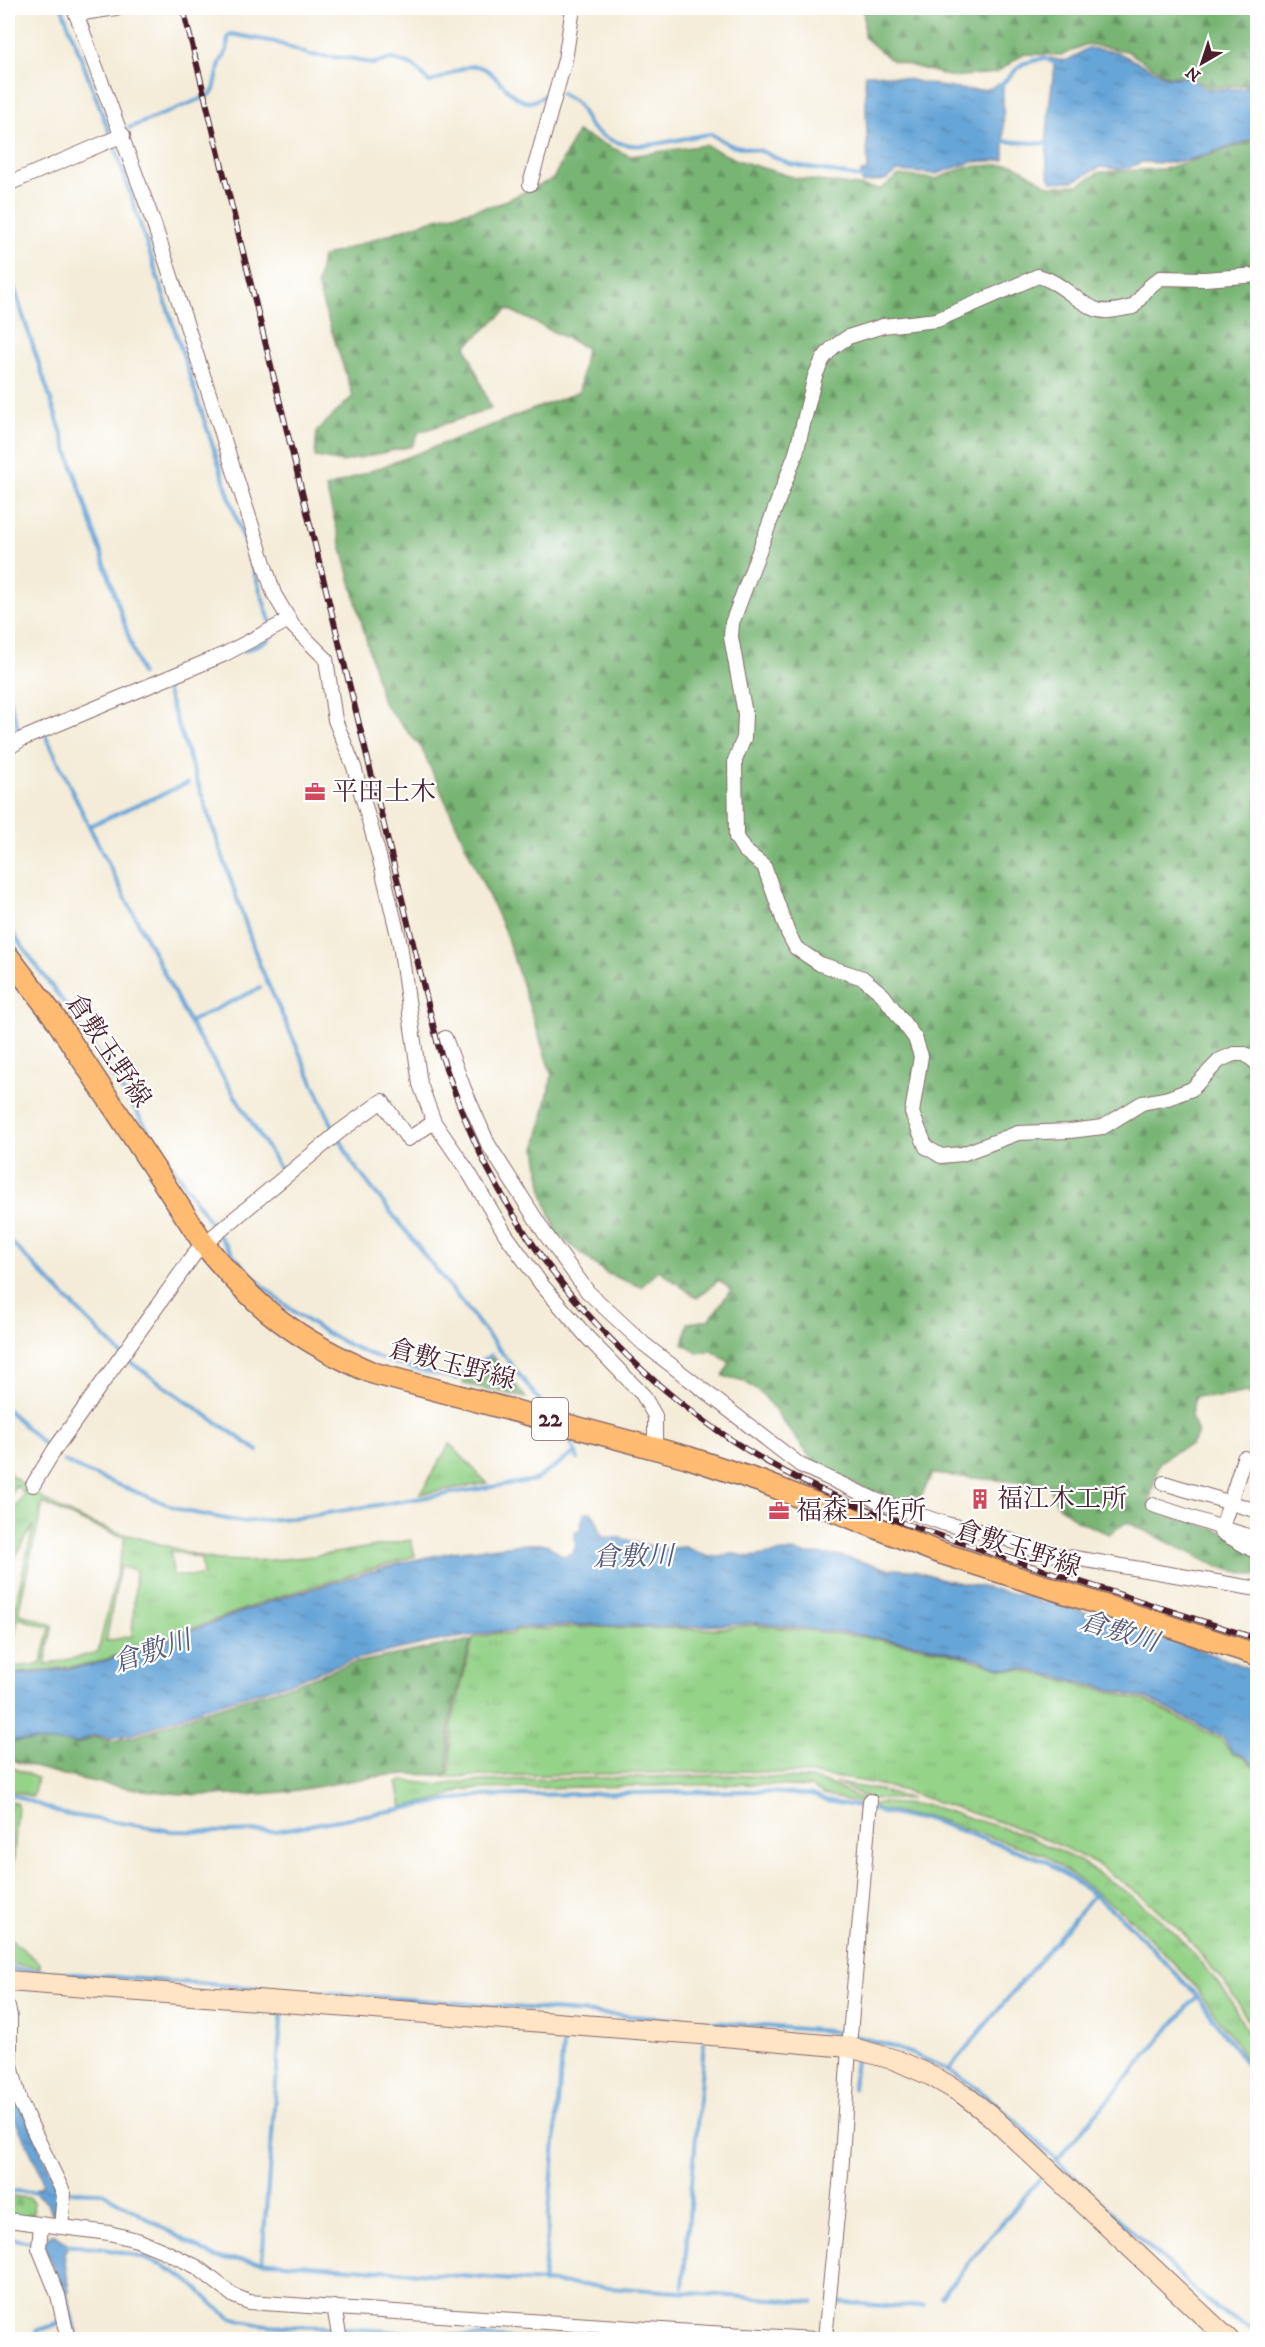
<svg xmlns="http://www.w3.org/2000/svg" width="1265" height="2347" viewBox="0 0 1265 2347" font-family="'IM FELL DW Pica','Noto Serif JP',serif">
  <defs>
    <pattern id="grass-tufts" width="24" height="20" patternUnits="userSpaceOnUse" patternTransform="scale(1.5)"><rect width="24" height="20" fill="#95d389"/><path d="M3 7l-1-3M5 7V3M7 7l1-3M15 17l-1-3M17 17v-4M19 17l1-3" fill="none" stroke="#82b576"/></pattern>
    <pattern id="forest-firs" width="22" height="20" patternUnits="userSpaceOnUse" patternTransform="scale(1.5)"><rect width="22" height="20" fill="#78b575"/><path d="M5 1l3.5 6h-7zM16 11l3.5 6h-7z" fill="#649360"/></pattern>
    <pattern id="cemetery-stones" width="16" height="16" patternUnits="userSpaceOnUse" patternTransform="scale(1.5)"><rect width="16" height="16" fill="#95d389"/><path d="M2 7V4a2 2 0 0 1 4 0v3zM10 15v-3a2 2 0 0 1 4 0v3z" fill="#82b576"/></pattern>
    <pattern id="water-ripples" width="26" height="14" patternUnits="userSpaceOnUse" patternTransform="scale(1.5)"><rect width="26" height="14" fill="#66a5d8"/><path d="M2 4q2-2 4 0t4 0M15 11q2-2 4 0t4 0" fill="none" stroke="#5686af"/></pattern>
  </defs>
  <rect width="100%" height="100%" fill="#fff"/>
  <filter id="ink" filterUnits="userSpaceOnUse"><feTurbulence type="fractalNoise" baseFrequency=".0167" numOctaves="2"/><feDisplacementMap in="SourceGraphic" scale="12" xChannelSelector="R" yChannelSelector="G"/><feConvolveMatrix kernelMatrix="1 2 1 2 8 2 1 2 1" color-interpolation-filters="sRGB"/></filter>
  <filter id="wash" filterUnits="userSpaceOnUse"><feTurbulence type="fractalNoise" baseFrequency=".008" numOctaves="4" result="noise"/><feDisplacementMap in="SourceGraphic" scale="24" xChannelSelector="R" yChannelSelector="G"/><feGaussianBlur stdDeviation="1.35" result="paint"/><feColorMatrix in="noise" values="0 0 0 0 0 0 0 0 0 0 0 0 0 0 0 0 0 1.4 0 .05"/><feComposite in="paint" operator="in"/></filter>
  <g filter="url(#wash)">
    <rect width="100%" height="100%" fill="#f4ecd8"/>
    <g fill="url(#grass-tufts)" stroke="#70795a" stroke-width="1.5" fill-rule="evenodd">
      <polygon points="450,1444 487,1483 420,1494"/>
      <path d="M8 1472C60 1518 102 1528 167 1546 184 1551 203 1559 220 1560 285 1564 348 1551 411 1540L415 1556 274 1598 148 1645 92 1664 14 1674 8 1673V1652L15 1615 8 1612V1609L14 1610 34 1524 8 1570V1519L24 1494 16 1485 8 1498ZM43 1503 78 1520 125 1538 98 1652 45 1665 53 1625 18 1613ZM171 1551 201 1558 203 1576H173ZM120 1567 136 1570 132 1636 106 1641ZM18 1618 50 1628 41 1664 9 1667Z"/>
      <path d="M756 1625C808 1631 860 1635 911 1645 933 1649 956 1654 977 1661 993 1666 1005 1671 1021 1670L1147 1701 1222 1740 1232 1754 1243 1757 1257 1769V2036L1232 1993 1186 1936 1147 1900 1101 1867 1066 1848 1012 1826 901 1790 862 1781 811 1774 740 1771 443 1777 450 1772 452 1723 473 1638 500 1633 511 1635 516 1630 581 1627 710 1629Z"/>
      <polygon points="8,1766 37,1778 33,1797 8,1790"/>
      <polygon points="731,1775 812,1779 827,1783 862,1799 865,1804 823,1795 812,1787 748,1784 472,1789 461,1790 444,1798 402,1807 397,1782 405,1781 441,1785 460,1782 513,1780"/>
      <polygon points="835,1783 880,1790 911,1799 871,1799"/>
      <polygon points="8,1800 18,1804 8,1928 8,1873 13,1858 8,1840"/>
      <polygon points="879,1803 927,1805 1025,1835 1081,1862 1131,1895 1163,1922 1188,1947 1229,1997 1257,2051 1257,2081 1236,2043 1190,1980 1130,1918 1045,1855 927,1816 913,1816 874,1808 874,1804"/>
      <polygon points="8,1937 40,1963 40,1968 8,1964"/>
    </g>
    <g fill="url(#forest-firs)" stroke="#616a50" stroke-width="1.5">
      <polygon points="864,8 1257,8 1257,96 1251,88 1243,85 1208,88 1190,75 1169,77 1127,51 1087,44 1062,55 1024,54 996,73 952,77 891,60 864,37"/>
      <polygon points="577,132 630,156 705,145 737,160 796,178 881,189 899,175 936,179 966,167 1013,164 1049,186 1078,185 1100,172 1164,169 1257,140 1257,1400 1247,1392 1221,1397 1195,1396 1191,1416 1198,1433 1191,1445 1174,1452 1159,1463 1148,1507 1257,1543 1257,1576 1219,1567 1127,1522 1109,1534 1078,1521 1057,1504 1049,1485 932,1474 917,1505 864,1488 816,1465 764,1396 744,1381 723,1376 730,1363 712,1351 697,1353 683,1344 688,1323 709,1320 731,1290 719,1280 697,1298 659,1270 641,1287 606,1273 557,1234 544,1197 536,1148 552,1076 505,932 421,747 383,703 326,488 579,392 586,348 508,309 466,346 491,409 419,432 412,446 342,462 315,457 317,431 353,396 317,286 322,257 437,218 498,204 553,179"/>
      <polygon points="494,1357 526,1398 463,1384 464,1377"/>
      <path d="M471 1640 450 1722 448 1772 442 1775C425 1775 408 1773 392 1775 355 1778 319 1788 283 1792 189 1802 97 1788 8 1759V1741L65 1742 78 1744 94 1737 113 1741 137 1736 198 1713 295 1684 349 1664Z"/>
    </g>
    <polygon fill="url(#cemetery-stones)" stroke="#70795a" stroke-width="1.5" points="8,2196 30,2198 33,2202 34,2219 8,2217"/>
    <g fill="url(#water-ripples)" stroke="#586282" stroke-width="1.5">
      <path d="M1088 48 1117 52 1169 78 1189 77 1207 90 1248 88 1257 98V138L1192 159 1167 163 1142 162 1128 168 1118 169 1100 167 1074 181 1052 182C1040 167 1051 92 1054 70V64L1049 60 1050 58C1071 65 1072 56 1088 48Z"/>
      <path d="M865 74C897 71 975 103 998 84L1003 85 1004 160 972 162 936 174 898 171 885 180 862 183 861 172 868 171Z"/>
      <polygon points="591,1512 597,1521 602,1537 620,1538 662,1549 685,1547 709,1557 734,1554 750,1557 792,1551 805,1554 837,1555 889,1569 914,1570 946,1580 1036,1598 1040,1603 1054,1602 1192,1647 1257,1671 1257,1767 1244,1756 1232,1752 1224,1738 1149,1699 1021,1668 1010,1669 991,1665 979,1659 922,1645 846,1633 757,1623 683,1627 577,1625 517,1628 510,1632 500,1631 431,1642 348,1661 286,1684 204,1708 134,1734 111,1738 93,1735 78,1743 8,1740 8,1675 44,1672 92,1665 148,1647 274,1600 401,1563 452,1552 526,1544 546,1544 563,1556 573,1553 576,1545 575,1532 580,1531 584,1513"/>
      <polygon points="8,2071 59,2193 57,2215 53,2215 48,2204 35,2193 35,2190 43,2185 40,2172 9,2107"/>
      <polygon points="51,2235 55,2235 67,2243 67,2249 64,2252 69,2292 64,2293 45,2249 45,2241"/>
    </g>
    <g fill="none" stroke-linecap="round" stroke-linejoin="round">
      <g stroke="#66a5d8" stroke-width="4">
        <polyline points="62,8 111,137"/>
        <polyline points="998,88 1022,64 1044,58 1054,63"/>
        <path d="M560 93C565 96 572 99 576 103 584 111 584 121 594 130 632 160 669 138 711 134L730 145 761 151 790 164 864 178"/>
        <path d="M129 128 210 95 214 90 220 63 227 50 228 37 231 34 275 42 310 55 355 59 372 64 392 59 414 66 429 82C444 80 458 67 473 66 495 65 506 98 527 102 535 103 545 94 553 92"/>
        <polyline points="1000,141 1053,144"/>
        <polyline points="114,144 272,627"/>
        <polyline points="8,270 141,674"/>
        <polyline points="244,651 267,641 273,634"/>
        <polyline points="164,684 260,966 335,1131"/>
        <polyline points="8,696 20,734"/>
        <polyline points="45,734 89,826 189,1022 283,1173"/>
        <polyline points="89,826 188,783"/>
        <polyline points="8,927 64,1003 215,1230"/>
        <polyline points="189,1022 260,988"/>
        <polyline points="339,1137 352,1163 540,1401"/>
        <path d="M219 1236C262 1296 324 1340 394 1363 415 1370 436 1373 457 1379L491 1355"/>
        <polyline points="8,1239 126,1359 258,1451"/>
        <polyline points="8,1410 51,1451"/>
        <polyline points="568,1437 578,1459"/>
        <polyline points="64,1461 86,1472 184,1511 242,1522 302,1517 535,1480 576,1452"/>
        <polyline points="8,1793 64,1814 172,1831 230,1832 276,1831 475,1796 689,1792 752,1791 812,1795 826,1801 861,1807 913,1819 927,1819 1046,1861 1094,1895 1127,1922 1197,1996 1249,2068 1258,2086"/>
        <path d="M8 1969 829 2031C870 2038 922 2054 958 2076 995 2098 1026 2132 1058 2162 1103 2205 1149 2247 1195 2290L1217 2309 1258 2333"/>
        <polyline points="947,2071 1094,1895"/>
        <polyline points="853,2089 856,2057"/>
        <polyline points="1055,2162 1197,1996"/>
        <polyline points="8,2191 40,2192"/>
        <polyline points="65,2191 101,2192 216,2258 813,2302"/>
        <polyline points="8,2238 37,2243"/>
        <path d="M62 2245C104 2247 152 2255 186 2279 201 2289 217 2312 232 2318 257 2328 306 2326 334 2327"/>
        <polyline points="262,2261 282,2008"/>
        <polyline points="543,2283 564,2033"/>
        <polyline points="683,2287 704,2043"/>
        <polyline points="65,2288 77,2340"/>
        <polyline points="941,2296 1041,2177"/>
        <polyline points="835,2299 835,2302 900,2307 924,2305"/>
        <polyline points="341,2328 532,2340"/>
        <polyline points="34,2340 38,2330 61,2323"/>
      </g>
    </g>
  </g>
  <g filter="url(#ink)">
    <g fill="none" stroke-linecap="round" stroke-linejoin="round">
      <g stroke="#866768" stroke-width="16">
        <g id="street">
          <polyline points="74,8 154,224 274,594 293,626 326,659 335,720 354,767 379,856 400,944 420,1084 434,1122 469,1173 506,1235 542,1285 588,1338 643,1395 655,1416 655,1447"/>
          <polyline points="76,14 116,8"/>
          <polyline points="8,184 123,135"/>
          <polyline points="530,184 565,60 573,8"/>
          <path d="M1258 275 1205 279 1160 278 1149 287 1133 307C1121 309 1106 314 1095 309 1074 300 1061 282 1038 276L937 320 883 326 848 337 832 348 823 359 815 376 796 453 732 623 731 637 745 714 744 738 735 760 736 837 744 850 764 866 788 933 796 948 820 964 863 978 883 995 915 1038 921 1056 912 1113 926 1147 941 1156 962 1154 1018 1133 1070 1131 1103 1127 1142 1103 1168 1098 1192 1089 1220 1060 1234 1054H1245L1258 1064"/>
          <polyline points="8,748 22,739 225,654 289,620"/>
          <polyline points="445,1038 464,1089 488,1144 546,1235 588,1292 644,1344 800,1465 878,1501 946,1524 995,1534 1039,1552 1258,1589"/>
          <polyline points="1244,1458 1222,1528 1258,1539"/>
          <polyline points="1164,1483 1258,1511"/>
          <polyline points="33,1485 55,1449 198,1249 339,1132 382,1101 408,1139 434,1122"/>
          <polyline points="1153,1505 1222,1528 1221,1532 1258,1553"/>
          <polyline points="8,2007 10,2016 10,2061 20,2102 64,2194 61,2227"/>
          <polyline points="8,2220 109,2233 137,2240 164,2251 197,2267 234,2296 249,2302 677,2331 831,2340"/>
          <polyline points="41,2225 39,2248 58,2295 68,2340"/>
          <polyline points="334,2307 340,2340"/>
          <polyline points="825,2339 841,2174 849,2047 870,1801"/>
        </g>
      </g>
      <g stroke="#866768" stroke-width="22">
        <polyline id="secondary" points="8,1981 700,2034 849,2047 896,2060 932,2076 963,2094 991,2116 1229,2340"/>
      </g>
      <g stroke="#866768" stroke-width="24">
        <path id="primary" d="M8 956 53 1015 204 1244C254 1307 298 1341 373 1373L687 1457 762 1482 935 1551 1258 1655"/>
      </g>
      <use href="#street" stroke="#fff" stroke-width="14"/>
      <use href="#secondary" stroke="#ffe4c6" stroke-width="20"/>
      <use href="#primary" stroke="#ffbb71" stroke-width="21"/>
      <g stroke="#4a1f2b" stroke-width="6">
        <path id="rail" d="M183 8 438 1045C452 1087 467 1129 488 1169 558 1305 678 1423 817 1488 880 1517 947 1538 1013 1560 1094 1586 1176 1613 1258 1639"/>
      </g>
      <use href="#rail" stroke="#fff" stroke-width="4" stroke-dasharray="11" stroke-linecap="butt"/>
    </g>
  </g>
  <defs>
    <g id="office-bare" transform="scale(1.62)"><path d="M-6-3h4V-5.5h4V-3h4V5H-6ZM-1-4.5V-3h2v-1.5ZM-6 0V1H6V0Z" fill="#d1495b" stroke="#fff" stroke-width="2.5" paint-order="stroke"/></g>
    <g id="building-bare" transform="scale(1.62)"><path d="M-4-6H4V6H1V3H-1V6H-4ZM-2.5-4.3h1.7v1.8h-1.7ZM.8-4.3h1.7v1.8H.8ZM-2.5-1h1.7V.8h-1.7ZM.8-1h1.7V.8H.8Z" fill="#d1495b" stroke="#fff" stroke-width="2.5" paint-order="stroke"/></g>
  </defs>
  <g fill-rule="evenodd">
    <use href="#office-bare" x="315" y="792"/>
    <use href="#building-bare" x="980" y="1499"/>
    <use href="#office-bare" x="779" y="1511"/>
  </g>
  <g text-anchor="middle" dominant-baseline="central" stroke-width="4.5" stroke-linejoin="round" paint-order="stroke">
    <rect fill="#fff" stroke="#80626b" stroke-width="1.5" x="532" y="1398" width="36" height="42" rx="4.5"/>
    <g font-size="24" font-weight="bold" fill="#4a1f2b">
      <text x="550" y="1419">22</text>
    </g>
    <g font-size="26" fill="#4a1f2b" stroke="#fff" text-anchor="start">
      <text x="332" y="792">平田土木</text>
      <text x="997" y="1499">福江木工所</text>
      <text x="796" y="1511">福森工作所</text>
    </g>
    <g font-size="26" fill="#4a1f2b" stroke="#fff">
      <text transform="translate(108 1051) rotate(56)">倉敷玉野線</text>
      <text transform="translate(452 1365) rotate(15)">倉敷玉野線</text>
      <text transform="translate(1018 1549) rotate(18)">倉敷玉野線</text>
    </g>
    <g font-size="27" font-style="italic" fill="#575b79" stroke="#fff">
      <text transform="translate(633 1557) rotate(-1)">倉敷川</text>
      <text transform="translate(1119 1632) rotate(17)">倉敷川</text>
      <text transform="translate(152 1652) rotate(-18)">倉敷川</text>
    </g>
  </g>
  <rect width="1265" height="2347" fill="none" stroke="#fff" stroke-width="30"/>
  <g transform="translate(1202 63) rotate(219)" stroke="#ffffff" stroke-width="4.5" paint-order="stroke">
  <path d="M0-4.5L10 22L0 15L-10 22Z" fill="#4a1f2b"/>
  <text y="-9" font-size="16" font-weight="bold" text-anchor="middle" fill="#4a1f2b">N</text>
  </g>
</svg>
